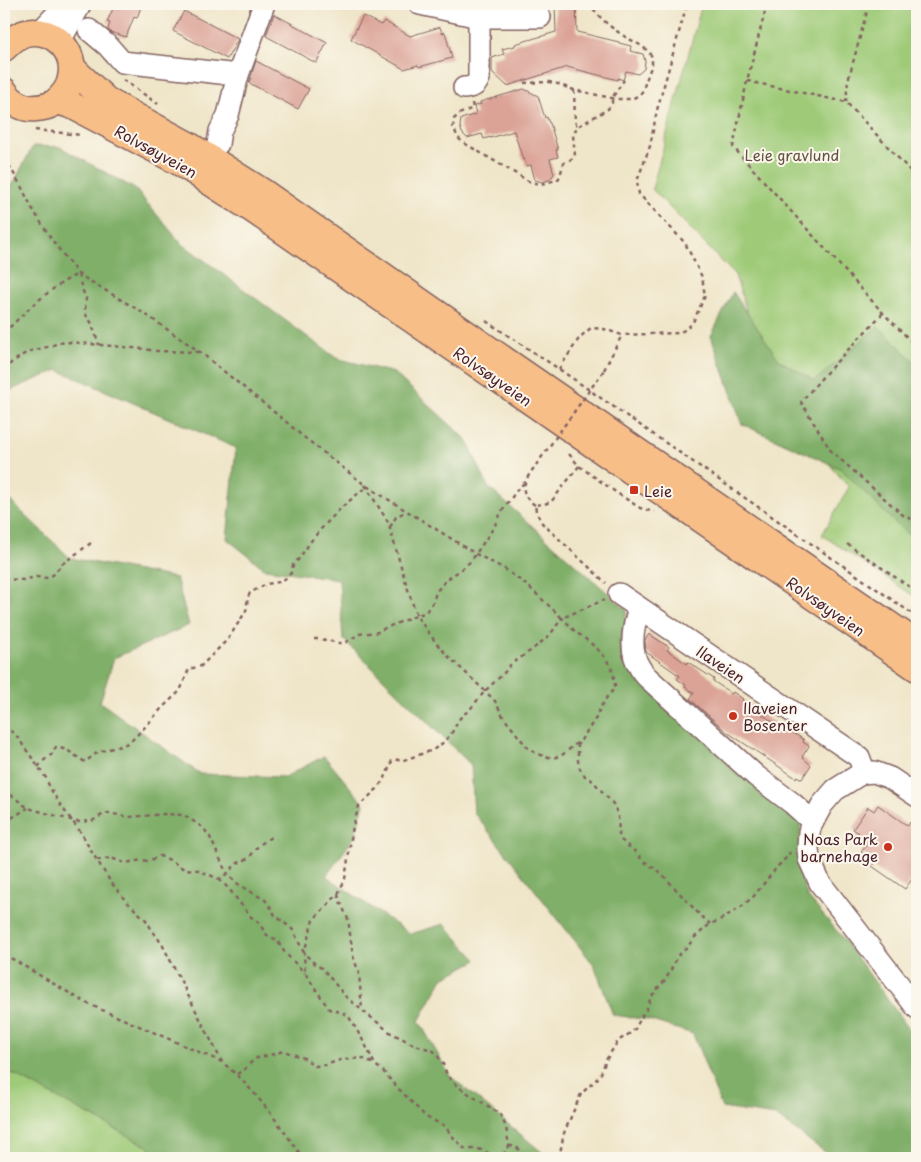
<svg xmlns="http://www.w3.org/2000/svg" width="921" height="1162" viewBox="0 0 921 1162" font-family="'Playpen Sans',sans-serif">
  <rect width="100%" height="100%" fill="#fbf7ec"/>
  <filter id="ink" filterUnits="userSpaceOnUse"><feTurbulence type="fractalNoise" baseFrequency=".02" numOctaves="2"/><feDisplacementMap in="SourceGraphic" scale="10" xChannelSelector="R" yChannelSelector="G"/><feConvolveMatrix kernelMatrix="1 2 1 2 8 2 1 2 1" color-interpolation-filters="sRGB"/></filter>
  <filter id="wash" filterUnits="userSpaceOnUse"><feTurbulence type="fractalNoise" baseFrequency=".0096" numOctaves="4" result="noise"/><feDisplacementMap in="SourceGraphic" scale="20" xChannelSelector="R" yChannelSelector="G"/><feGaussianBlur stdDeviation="1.12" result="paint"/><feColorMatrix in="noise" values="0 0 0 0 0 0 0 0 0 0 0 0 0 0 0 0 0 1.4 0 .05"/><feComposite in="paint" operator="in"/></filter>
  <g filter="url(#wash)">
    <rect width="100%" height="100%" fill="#efe5c8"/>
    <g fill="#9fcb78" stroke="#747552">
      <polygon points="702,4 917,4 917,598 822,535 849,487 777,403 735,275 652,189"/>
      <polygon points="4,1069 169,1158 4,1158"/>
    </g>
    <g fill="#7faf68" stroke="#64674a">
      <polygon points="33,146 60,147 135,189 181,243 336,358 394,373 467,440 488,487 627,610 621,661 801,808 799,869 807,896 842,937 917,1040 917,1158 833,1158 776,1116 722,1108 693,1034 649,1020 613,1015 594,965 474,813 471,765 343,639 339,579 265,569 227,539 236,448 58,370 4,393 4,201"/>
      <polygon points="733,292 779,360 815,381 878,326 917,364 917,539 902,530 841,469 742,424 711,336"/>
      <polygon points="4,495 70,558 176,578 189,625 114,658 100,702 200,774 285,777 324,756 364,804 354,838 326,876 410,934 444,924 477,960 443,978 419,1021 450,1076 549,1158 169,1158 4,1069"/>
    </g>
    <g id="blocks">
      <g fill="#dba296">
        <polygon points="115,4 142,4 137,18 134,17 126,37 110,32 108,29 110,23 107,22"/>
        <polygon points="555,4 576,4 577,32 619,42 619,43 631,46 630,51 643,54 645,61 644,69 638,74 626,71 623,80 618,78 618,80 567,67 507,86 492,72 492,58 504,54 502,49 515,46 515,44 556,32"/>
        <polygon points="184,11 238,39 227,59 173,31"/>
        <polygon points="274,14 327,43 316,63 266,36"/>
        <polygon points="363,16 381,25 384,21 410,36 440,27 442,33 445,32 452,58 419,67 418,65 404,69 351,39"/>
        <polygon points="256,61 309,89 298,109 249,83"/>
        <polygon points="524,89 538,96 545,118 547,117 549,123 550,123 558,150 556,150 558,157 550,159 554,174 549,180 542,182 535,180 531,165 526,166 524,159 523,160 514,131 490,138 490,137 484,139 482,134 467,138 462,133 460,126 461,119 476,114 474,106 481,104 480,102"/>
        <polygon points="649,634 669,647 667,650 687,664 688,662 714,679 713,681 732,694 733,692 743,699 742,700 783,729 785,727 804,740 803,742 809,746 802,757 811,765 802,779 797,776 796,778 727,732 690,699 694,693 685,687 686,685 677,679 680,676 646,652 645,640"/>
        <polygon points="878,805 908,826 910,822 917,827 917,854 912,861 917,865 917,872 905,889 872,866 875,862 861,852 866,846 855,838 859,833 853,829 868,807 874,811"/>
      </g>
    </g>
  </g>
  <g filter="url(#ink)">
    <use href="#blocks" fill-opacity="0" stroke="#846462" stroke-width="1"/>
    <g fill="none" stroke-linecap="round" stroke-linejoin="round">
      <g stroke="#846462" stroke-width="24">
        <g id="minor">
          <polyline points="420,4 479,17 540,17"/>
          <polyline points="89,30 108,46 122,62 238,75 264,4"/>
          <polyline points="40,32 66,4"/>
          <polyline points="60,41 79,7 80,4"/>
          <path d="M464 88C473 87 476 86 479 78V17"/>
          <polyline points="218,144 220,131 228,115 238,75"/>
          <polyline points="619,594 859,757 862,765 862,773"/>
          <path d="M639 608C633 627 628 651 640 668 642 672 645 675 648 678L756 776 792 803 813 822"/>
          <polyline points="917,796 890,778 874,772 862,773 835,790 822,805 811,825 809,832 808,849 809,859 820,883 917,1008"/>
        </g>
      </g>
      <g stroke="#846462" stroke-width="29">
        <g id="major">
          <path d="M4 48C10 42 17 35 26 33 53 27 77 51 71 78 70 84 69 87 65 92 57 103 50 107 36 108 24 110 11 102 4 91"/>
          <polyline points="73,69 107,101 190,146 261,191 481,344 917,644"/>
          <polyline points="58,101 73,106 181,163 252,209 917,668"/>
        </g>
      </g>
      <g stroke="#846462" stroke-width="2.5" stroke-dasharray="4 4" stroke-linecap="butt">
        <polyline points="767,4 747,81 733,147 883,313 917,347"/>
        <polyline points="123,80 158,104"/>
        <polyline points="747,81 846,102 917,178"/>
        <path d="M524 83 549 82 555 83 574 90 616 99H632L639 95 642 92 652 64V57C647 47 634 42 624 36 610 27 599 18 590 4"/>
        <polyline points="574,90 575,121 577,127"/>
        <polyline points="846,102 848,81 869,4"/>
        <polyline points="472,103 473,108 459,114 454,119 453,127 455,131 458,138 464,143 530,182 541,184 557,180 559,178 564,163 570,160 575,156 573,135 577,127 608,109 612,103 612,98 624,80"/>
        <polyline points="35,130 81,135"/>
        <polyline points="4,159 10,167 22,188 33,210 52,240 78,274 145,314 200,352 284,420 300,434 365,485 476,554 505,569 529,587 562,618 604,600"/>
        <polyline points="883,313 825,374 801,402 831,451 903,515 917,522"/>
        <polyline points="486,321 559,369 917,617"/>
        <path d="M4 333C26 311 50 287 78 274L82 289 86 298 85 311 86 315 91 322 99 345"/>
        <polyline points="559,369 580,337 591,328 604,329 622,335 678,333 687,329 693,322 705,296 702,277 685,243 639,194 637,181 650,146 657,110 687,4"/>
        <polyline points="604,370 622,335"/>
        <polyline points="4,371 11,363 27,352 51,346 58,343 70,342 143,349 157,351 199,352"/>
        <polyline points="569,454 579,466 617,493 640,508 654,512"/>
        <polyline points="579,466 551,502 544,504 535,505 536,511 542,523 606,583"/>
        <path d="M365 485 388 522 405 580 412 602 418 618 437 644 449 657 485 691 495 701 504 718 527 747 537 754 552 758 561 756 581 740 596 718 600 708 607 697 615 688C615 660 596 647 576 632 571 628 567 622 562 618L550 635 533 649 511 664 504 673 485 691 471 708 460 718 451 734 444 742 433 750 401 761 395 759 392 761 385 778 377 789 359 806 353 826 345 879 338 894 313 920 304 953 305 973 329 1009 343 1013 349 1017 365 1044 375 1065 382 1070 394 1084 426 1117 445 1126 452 1136 465 1149H478L485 1151 495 1158"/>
        <path d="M535 505C515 492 526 479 536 465"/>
        <polyline points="390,527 396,517 406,511"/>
        <polyline points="847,544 917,592"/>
        <polyline points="4,579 23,580 36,577 46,578 50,576 53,575 62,564 91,543"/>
        <polyline points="314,639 320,639 339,643 345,643 359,634 379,632 385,628 426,612 433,602 436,592 446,580 463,568 471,561 494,527 502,511 517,490 524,483"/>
        <polyline points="4,726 16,735 46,778 50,788 61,806 82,834 90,849 110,881 125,900 146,920 152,930 162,944 222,1062"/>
        <polyline points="578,743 578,761 580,769 585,776 593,781 614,805 618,816 619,834 621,840 638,854 642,860 660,872 699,914 710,924"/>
        <polyline points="38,767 43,761 51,755 56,747 67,750 85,762 98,752 124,745 132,740 147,725 161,709 180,691 189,669 201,666 228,639 246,611 248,597 250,593 266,584 280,582 286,578 291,573 293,565 298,560 311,541 321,529 342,507 366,487"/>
        <polyline points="4,790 28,808 78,822 92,821 104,814 108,813 129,817 166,814 184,815 202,827 209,835 227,874 236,864 249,858 258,846 271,837"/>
        <polyline points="4,821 13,817 28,808"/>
        <polyline points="97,860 111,858 125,863 142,860 148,861 160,856 170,860 184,869 198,870 219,879 227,874 238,884 265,900 268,903 275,915 293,930 304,953 315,964 323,969 345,996 363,1011 391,1033 415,1045 432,1050 436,1053 443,1064 447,1075 457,1086 500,1114 506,1127 509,1146 501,1158"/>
        <polyline points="219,879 229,889 251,917 258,922 267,935 277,940 285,953 305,973"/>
        <polyline points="338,894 339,899 348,919 353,956 359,973 362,1010"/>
        <path d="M4 954 86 1003 222 1062C255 1089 279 1124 303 1158"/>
        <polyline points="237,1074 245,1069 249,1064 257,1058 274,1054 280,1052 284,1051 304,1058 315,1066 326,1065 340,1060 362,1058 374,1064"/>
        <path d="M509 1146C517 1145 523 1153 529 1158"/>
        <polyline points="559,1158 564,1133 581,1094 600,1076 606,1060 618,1041 629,1034 635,1029 643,1014 646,1010 651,997 666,979 678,956 688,946 695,937 710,924 718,921 741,907 753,897 778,866 788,856 790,852"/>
      </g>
      <use href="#minor" stroke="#fff" stroke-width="21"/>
      <use href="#major" stroke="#f7be88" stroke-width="26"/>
      <polyline stroke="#846462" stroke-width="2.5" stroke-dasharray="4 4" stroke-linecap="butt" points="536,465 604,370"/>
    </g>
  </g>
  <g fill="#c8321e" stroke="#fbf7ec" stroke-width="2">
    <rect x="629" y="485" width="10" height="10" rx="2.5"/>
    <circle cx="733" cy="716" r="5"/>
    <circle cx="888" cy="847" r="5"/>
  </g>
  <g text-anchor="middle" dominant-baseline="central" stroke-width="4" stroke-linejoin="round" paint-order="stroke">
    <g font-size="15" fill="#4a1f2b" stroke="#fbf7ec">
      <text transform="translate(156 151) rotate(29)">Rolvsøyveien</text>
      <text transform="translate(493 376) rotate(35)">Rolvsøyveien</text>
      <text transform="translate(826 606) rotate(35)">Rolvsøyveien</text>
      <text transform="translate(721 664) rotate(34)">Ilaveien</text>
    </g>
    <g font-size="15" fill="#645342" stroke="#fbf7ec">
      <text x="792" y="154">Leie gravlund</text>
    </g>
    <g font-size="15" fill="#4a1f2b" stroke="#fbf7ec" text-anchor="start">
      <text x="644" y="490">Leie</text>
      <text x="743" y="707">Ilaveien<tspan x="743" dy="17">Bosenter</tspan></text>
      <text x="878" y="838" text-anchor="end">Noas Park<tspan x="878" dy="17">barnehage</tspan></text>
    </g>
  </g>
  <rect width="921" height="1162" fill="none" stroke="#fbf7ec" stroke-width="20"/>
</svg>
